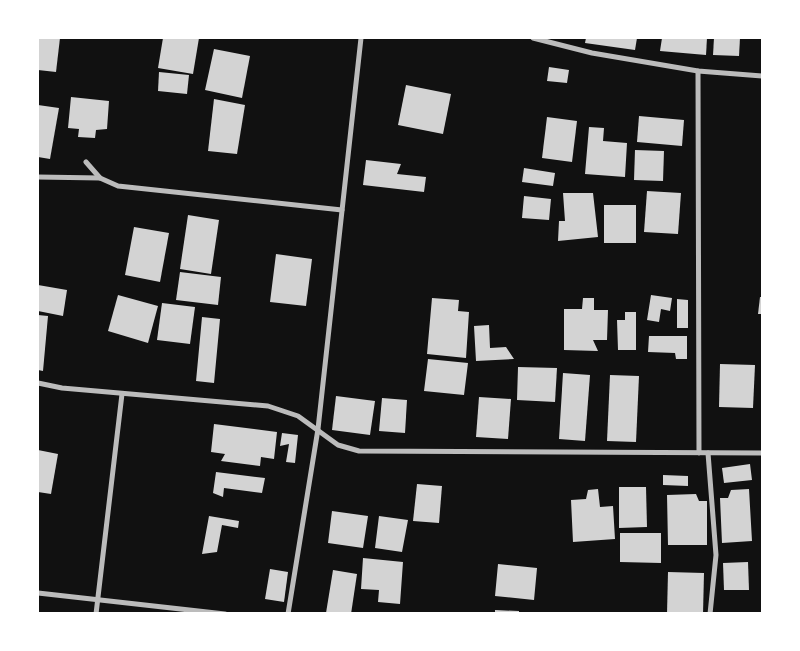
<svg xmlns="http://www.w3.org/2000/svg" width="800" height="651" viewBox="0 0 800 651" font-family="Rubik,sans-serif">
  <rect width="100%" height="100%" fill="#111"/>
  <g fill="#d3d3d3">
    <polygon points="38,38 60,38 56,72 38,70"/>
    <polygon points="163,38 199,38 193,74 158,68"/>
    <polygon points="586,38 637,38 635,50 585,43"/>
    <polygon points="662,38 707,38 706,55 660,51"/>
    <polygon points="714,38 740,38 739,56 713,55"/>
    <polygon points="214,49 250,56 242,98 205,90"/>
    <polygon points="549,67 569,70 567,83 547,81"/>
    <polygon points="159,72 189,75 187,94 158,91"/>
    <polygon points="406,85 451,94 443,134 398,125"/>
    <polygon points="71,97 109,101 107,129 96,130 95,138 78,137 79,129 68,128"/>
    <polygon points="214,99 245,105 237,154 208,151"/>
    <polygon points="38,105 59,108 50,159 38,157"/>
    <polygon points="639,116 684,120 682,146 637,142"/>
    <polygon points="547,117 577,121 572,162 542,158"/>
    <polygon points="589,127 604,128 603,141 627,143 625,177 585,174"/>
    <polygon points="635,150 664,151 663,181 634,180"/>
    <polygon points="366,160 401,164 397,174 426,177 424,192 363,185"/>
    <polygon points="524,168 555,173 553,186 522,182"/>
    <polygon points="647,191 681,193 678,234 644,232"/>
    <polygon points="563,193 593,193 598,237 558,241 559,221 565,221"/>
    <polygon points="524,196 551,199 549,220 522,218"/>
    <rect x="604" y="205" width="32" height="38"/>
    <polygon points="188,215 219,220 211,274 180,269"/>
    <polygon points="134,227 169,233 160,282 125,275"/>
    <polygon points="276,254 312,259 306,306 270,302"/>
    <polygon points="180,272 221,277 218,305 176,300"/>
    <polygon points="38,285 67,290 63,316 38,311"/>
    <polygon points="118,295 158,306 148,343 108,331"/>
    <polygon points="651,295 672,298 670,311 661,309 659,322 647,320"/>
    <polygon points="760,297 762,297 762,314 758,314"/>
    <polygon points="432,298 459,300 458,311 469,312 466,358 427,354"/>
    <polygon points="583,298 594,298 594,310 608,310 607,340 593,340 598,351 564,350 564,309 582,309"/>
    <polygon points="677,299 688,300 688,328 677,328"/>
    <polygon points="162,303 195,307 190,344 157,340"/>
    <polygon points="625,312 636,312 636,350 618,350 617,320 625,320"/>
    <polygon points="38,315 48,316 43,371 38,370"/>
    <polygon points="202,317 220,319 214,383 196,381"/>
    <polygon points="489,325 490,348 506,347 514,359 476,361 474,326"/>
    <polygon points="649,336 687,336 687,359 676,359 675,353 648,352"/>
    <polygon points="428,359 468,363 464,395 424,391"/>
    <polygon points="720,364 755,365 753,408 719,407"/>
    <polygon points="518,367 557,368 555,402 517,400"/>
    <polygon points="563,373 590,375 585,441 559,439"/>
    <polygon points="610,375 639,376 636,442 607,441"/>
    <polygon points="336,396 375,401 370,435 332,430"/>
    <polygon points="479,397 511,399 508,439 476,437"/>
    <polygon points="382,398 407,400 405,433 379,431"/>
    <polygon points="214,424 277,432 274,459 261,457 260,466 221,461 225,454 211,452"/>
    <polygon points="282,433 298,435 295,463 286,462 289,444 280,446"/>
    <polygon points="38,450 58,454 51,494 38,492"/>
    <polygon points="750,464 752,480 724,483 722,468"/>
    <polygon points="216,472 265,478 262,493 224,488 223,497 213,493"/>
    <polygon points="663,475 688,476 688,486 663,485"/>
    <polygon points="417,484 442,486 439,523 413,521"/>
    <polygon points="619,487 646,487 647,527 619,528"/>
    <polygon points="598,489 600,507 613,506 615,539 573,542 571,500 586,499 588,490"/>
    <polygon points="749,489 752,541 722,543 720,498 728,498 731,490"/>
    <polygon points="696,494 699,501 707,501 707,545 668,545 667,495"/>
    <polygon points="332,511 368,516 363,548 328,543"/>
    <polygon points="209,516 239,521 238,528 222,525 217,552 202,554"/>
    <polygon points="379,516 408,520 402,552 375,548"/>
    <polygon points="620,533 661,533 661,563 620,562"/>
    <polygon points="363,558 403,562 400,604 378,602 379,590 361,589"/>
    <polygon points="748,562 749,590 724,590 723,563"/>
    <polygon points="498,564 537,568 534,600 495,596"/>
    <polygon points="270,569 288,572 284,602 265,599"/>
    <polygon points="333,570 357,574 351,614 326,613"/>
    <polygon points="668,572 704,573 703,614 667,614"/>
    <polygon points="495,610 519,611 519,614 495,614"/>
  </g>
  <g fill="none" stroke-linecap="round" stroke-linejoin="round">
    <g stroke="#bcbcbc" stroke-width="5">
      <polyline points="533,38 592,53 698,71 762,76"/>
      <polyline points="698,71 699,453"/>
      <polyline points="86,162 100,178 118,186 342,210"/>
      <polyline points="38,177 100,178"/>
      <polyline points="38,383 62,388 268,406 298,416 338,445 359,451 762,453"/>
      <polyline points="708,453 716,555 710,614"/>
      <polyline points="38,593 225,614"/>
      <polyline points="96,614 122,394"/>
      <polyline points="288,614 318,429 361,38"/>
    </g>
  </g>
  <rect width="800" height="651" fill="none" stroke="#ffffff" stroke-width="78"/>
</svg>
